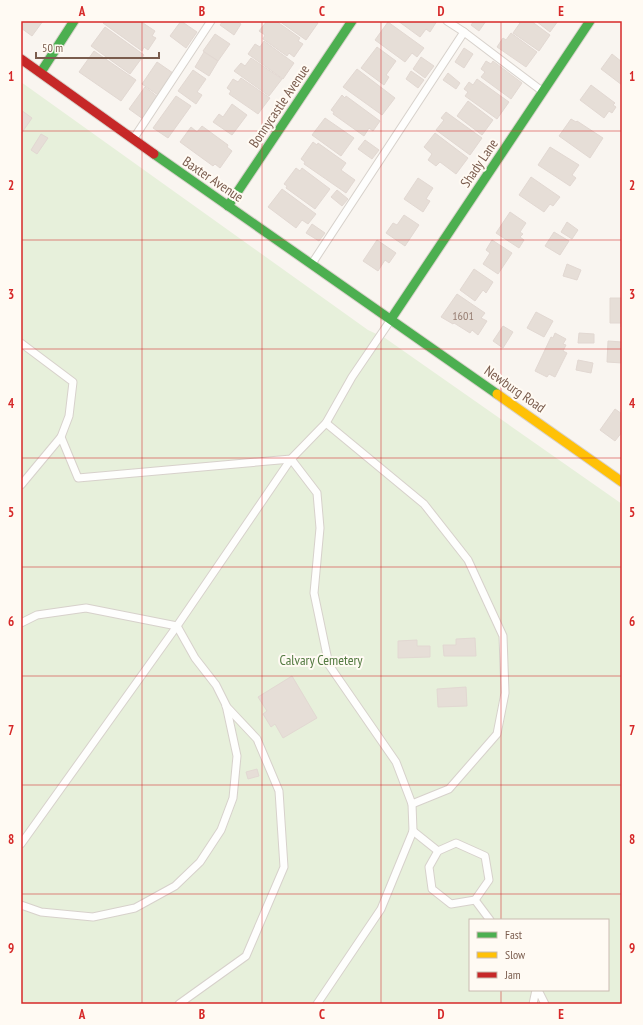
<svg xmlns="http://www.w3.org/2000/svg" width="643" height="1025" viewBox="0 0 643 1025" font-family="'PT Sans Narrow',sans-serif">
  <rect width="100%" height="100%" fill="#f9f5f0"/>
  <path fill="#e7f0db" fill-rule="evenodd" d="M21 82 368 330 385 338 622 504V1004H21ZM470 920H608V990H470Z"/>
  <g fill="#e6ded7" stroke="#e2d8d2">
    <polygon points="21,21 43,21 32,36 21,28"/>
    <polygon points="104,21 140,21 155,31 152,36 156,38 148,50 144,47 142,51 103,23"/>
    <polygon points="181,21 197,32 186,48 170,36"/>
    <polygon points="223,21 236,21 241,24 234,35 220,25"/>
    <polygon points="267,21 276,21 300,38 298,41 303,44 294,57 289,53 287,56 263,39 265,35 259,31"/>
    <polygon points="279,21 315,21 318,23 306,40"/>
    <polygon points="398,21 437,21 430,32 426,29 420,37"/>
    <polygon points="474,21 486,21 479,31 471,25"/>
    <polygon points="517,21 531,21 550,35 539,51 513,33 520,23"/>
    <polygon points="536,21 558,21 550,32"/>
    <polygon points="388,22 424,48 417,57 412,53 405,62 375,40"/>
    <polygon points="105,27 144,55 130,74 91,46"/>
    <polygon points="511,33 537,52 526,67 497,47 503,38 506,40"/>
    <polygon points="215,34 230,44 218,61 203,51"/>
    <polygon points="264,41 294,63 283,79 248,54 255,44 260,47"/>
    <polygon points="377,47 396,61 386,75 389,77 384,85 361,68"/>
    <polygon points="464,48 473,54 464,68 455,62"/>
    <polygon points="94,51 136,80 121,101 79,72"/>
    <polygon points="204,52 218,61 209,76 195,67"/>
    <polygon points="612,54 622,62 622,85 601,69"/>
    <polygon points="421,57 434,66 425,78 413,69"/>
    <polygon points="251,58 282,79 269,96 234,71 241,63 245,66"/>
    <polygon points="486,61 491,64 493,61 522,83 511,99 481,77 485,72 481,69"/>
    <polygon points="157,62 173,73 158,95 142,84"/>
    <polygon points="357,69 395,98 382,115 343,87"/>
    <polygon points="193,70 206,79 197,92 202,95 196,104 178,91"/>
    <polygon points="411,71 424,80 418,88 406,79"/>
    <polygon points="448,73 460,83 456,89 443,80"/>
    <polygon points="241,78 270,98 258,114 229,94 231,91 227,88 233,79 238,82"/>
    <polygon points="477,79 509,102 497,119 465,96 468,92 464,89 469,82 473,85"/>
    <polygon points="591,85 615,103 613,105 616,107 612,113 609,111 604,118 580,100"/>
    <polygon points="145,87 158,97 143,119 129,109"/>
    <polygon points="342,95 345,98 346,96 380,121 373,131 369,128 364,136 333,114 334,112 331,110"/>
    <polygon points="176,96 191,106 168,138 153,128"/>
    <polygon points="468,101 493,120 482,135 457,116"/>
    <polygon points="232,104 247,115 232,135 213,122 219,114 223,117"/>
    <polygon points="21,110 32,118 21,134"/>
    <polygon points="446,112 482,138 470,155 436,130 444,120 441,118"/>
    <polygon points="325,118 354,138 341,156 312,135"/>
    <polygon points="571,119 576,122 577,121 603,138 590,158 559,136"/>
    <polygon points="202,126 228,145 227,147 232,151 220,168 215,164 213,166 180,142 191,127 197,132"/>
    <polygon points="435,133 468,158 456,174 440,162 436,166 428,160 432,154 424,147"/>
    <polygon points="41,134 48,138 37,154 31,150"/>
    <polygon points="365,140 379,150 372,159 358,149"/>
    <polygon points="313,142 317,145 318,143 346,163 341,170 355,180 346,193 304,164 305,162 301,159"/>
    <polygon points="550,147 579,165 572,175 576,178 570,186 538,165"/>
    <polygon points="296,168 300,171 302,168 330,189 315,209 286,188 287,186 284,184"/>
    <polygon points="531,177 560,197 553,206 550,204 544,212 519,195"/>
    <polygon points="418,178 433,188 426,199 430,201 423,212 404,199"/>
    <polygon points="282,189 316,214 308,224 302,220 296,228 268,207"/>
    <polygon points="337,190 348,199 342,206 331,197"/>
    <polygon points="510,212 526,223 520,232 523,234 520,237 524,240 519,248 496,233"/>
    <polygon points="404,215 419,225 405,246 386,233 393,223 397,225"/>
    <polygon points="567,222 578,230 572,239 561,232"/>
    <polygon points="312,224 325,233 319,241 306,233"/>
    <polygon points="554,232 569,241 560,255 545,246"/>
    <polygon points="377,240 396,253 389,263 385,260 378,271 363,261"/>
    <polygon points="492,240 512,253 498,274 483,264 490,253 486,250"/>
    <polygon points="567,264 581,270 577,280 563,276"/>
    <polygon points="474,269 493,282 486,293 483,290 475,301 460,290"/>
    <polygon points="457,294 485,313 481,318 487,321 478,335 472,330 470,333 454,323 453,324 441,317"/>
    <polygon points="610,298 622,298 622,327 621,327 621,323 610,323"/>
    <polygon points="536,312 553,321 544,337 527,328"/>
    <polygon points="503,326 513,332 503,348 493,341"/>
    <polygon points="555,333 566,339 563,344 566,345 563,351 567,353 555,377 549,374 547,377 535,371 551,337 553,338"/>
    <polygon points="579,333 594,334 594,343 578,343"/>
    <polygon points="608,341 622,342 622,363 607,362"/>
    <polygon points="578,360 593,363 591,373 576,370"/>
    <polygon points="615,409 622,414 622,432 615,441 600,430"/>
    <polygon points="475,638 476,656 444,656 443,645 456,645 456,639"/>
    <polygon points="417,640 417,646 430,646 430,657 398,658 398,641"/>
    <polygon points="292,676 317,718 283,738 275,724 271,727 263,714 267,711 258,697"/>
    <polygon points="466,687 467,706 438,707 437,689"/>
    <polygon points="257,769 259,776 248,779 246,772"/>
  </g>
  <g fill="none" stroke-linecap="round" stroke-linejoin="round">
    <g stroke="#d7d1cb" stroke-width="9">
      <g id="lane">
        <polyline points="464,32 542,91"/>
        <polyline points="134,138 211,21"/>
        <polyline points="313,262 464,32 447,21"/>
        <polyline points="21,343 73,382 69,416 61,437 78,478 291,459 326,423 352,377 390,321"/>
        <polyline points="326,423 424,504 468,560 503,636 505,693 497,734 449,789 412,804"/>
        <polyline points="21,485 61,437"/>
        <polyline points="21,623 37,615 86,608 177,626 195,658 216,685 226,705 237,756 233,798 221,830 200,862 175,886 135,908 93,917 41,912 21,905"/>
        <polyline points="413,831 438,851"/>
        <polygon points="456,843 485,856 489,880 475,900 451,904 432,889 429,867 438,851"/>
        <polyline points="21,844 177,626 291,459 317,493 320,528 314,593 329,665 396,762 412,804 413,831 381,909 317,1004"/>
        <polyline points="475,900 490,920"/>
        <polyline points="538,990 545,1004"/>
        <polyline points="179,1004 246,956 284,867 279,791 257,739 226,706"/>
        <polyline points="533,1004 536,990"/>
      </g>
    </g>
    <g stroke="#d9d2cb" stroke-width="11">
      <g id="fast">
        <polyline points="41,72 74,21"/>
        <polyline points="154,154 497,394"/>
        <polyline points="228,206 352,21"/>
        <polyline points="391,319 590,21"/>
      </g>
    </g>
    <g stroke="#d9d2cb" stroke-width="11">
      <polyline id="slow" points="497,394 622,482"/>
    </g>
    <g stroke="#d9d2cb" stroke-width="11">
      <polyline id="jam" points="21,59 154,154"/>
    </g>
    <use href="#lane" stroke="#fefefd" stroke-width="7"/>
    <use href="#fast" stroke="#4caf50" stroke-width="9"/>
    <use href="#slow" stroke="#ffc107" stroke-width="9"/>
    <use href="#jam" stroke="#c62828" stroke-width="9"/>
  </g>
  <path fill="none" stroke="#d62828" stroke-width="1" stroke-opacity="0.55" d="M142 21V1004M262 21V1004M381 21V1004M501 21V920M21 131H622M21 240H622M21 349H622M21 458H622M21 567H622M21 676H622M21 785H622M21 894H622M501 990V1004"/>
  <g text-anchor="middle" dominant-baseline="central" stroke-width="4" stroke-linejoin="round" paint-order="stroke">
    <g font-size="12" fill="#977e72">
      <text x="463" y="315">1601</text>
    </g>
    <g font-size="14" fill="#7a5c4d" stroke="#fffaf3">
      <text transform="translate(279 106) rotate(-56)">Bonnycastle Avenue</text>
      <text transform="translate(479 163) rotate(-56)">Shady Lane</text>
      <text transform="translate(213 179) rotate(34)">Baxter Avenue</text>
      <text transform="translate(515 389) rotate(35)">Newburg Road</text>
    </g>
    <g font-size="14" fill="#537a41" stroke="#fffaf3">
      <text x="321" y="660">Calvary Cemetery</text>
    </g>
  </g>
  <rect width="643" height="1025" fill="none" stroke="#fffaf3" stroke-width="44"/>
  <rect x="469" y="919" width="140" height="72" fill="#fffaf3" stroke="#cabbb1"/>
  <rect x="477" y="932" width="20" height="6" fill="#4caf50" stroke="#cabbb1"/>
  <text x="505" y="939" font-size="12" fill="#7a5c4d">Fast</text>
  <rect x="477" y="952" width="20" height="6" fill="#ffc107" stroke="#cabbb1"/>
  <text x="505" y="959" font-size="12" fill="#7a5c4d">Slow</text>
  <rect x="477" y="972" width="20" height="6" fill="#c62828" stroke="#cabbb1"/>
  <text x="505" y="979" font-size="12" fill="#7a5c4d">Jam</text>
  <path d="M36 52v6h123v-6" fill="none" stroke="#7a5c4d" stroke-width="2"/>
  <text x="42" y="52" font-size="12" fill="#7a5c4d" stroke="#fffaf3" stroke-width="3" paint-order="stroke">50 m</text>
  <rect x="22" y="22" width="599" height="981" fill="none" stroke="#d62828" stroke-width="1.5"/>
  <g font-size="13" text-anchor="middle" font-weight="bold" fill="#d62828">
    <text x="82" y="16">A</text>
    <text x="202" y="16">B</text>
    <text x="322" y="16">C</text>
    <text x="441" y="16">D</text>
    <text x="561" y="16">E</text>
    <text x="11" y="81">1</text>
    <text x="632" y="81">1</text>
    <text x="11" y="190">2</text>
    <text x="632" y="190">2</text>
    <text x="11" y="299">3</text>
    <text x="632" y="299">3</text>
    <text x="11" y="408">4</text>
    <text x="632" y="408">4</text>
    <text x="11" y="517">5</text>
    <text x="632" y="517">5</text>
    <text x="11" y="626">6</text>
    <text x="632" y="626">6</text>
    <text x="11" y="735">7</text>
    <text x="632" y="735">7</text>
    <text x="11" y="844">8</text>
    <text x="632" y="844">8</text>
    <text x="11" y="953">9</text>
    <text x="632" y="953">9</text>
    <text x="82" y="1019">A</text>
    <text x="202" y="1019">B</text>
    <text x="322" y="1019">C</text>
    <text x="441" y="1019">D</text>
    <text x="561" y="1019">E</text>
  </g>
</svg>
